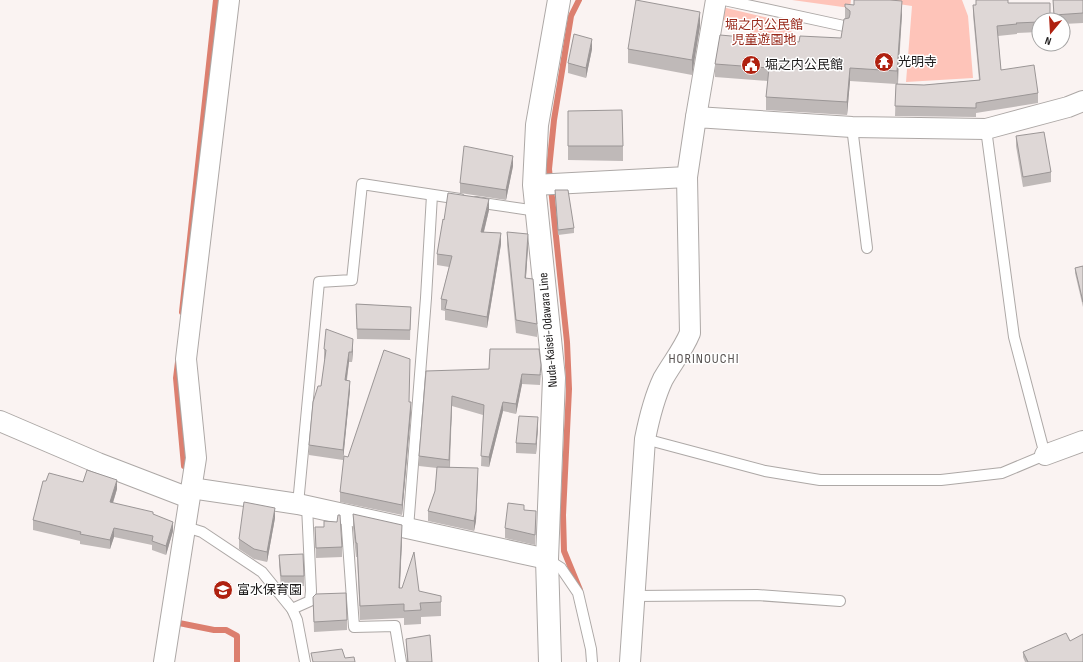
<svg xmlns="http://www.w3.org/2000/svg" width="1083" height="662" viewBox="0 0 1083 662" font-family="'Sofia Sans Condensed','Noto Sans JP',sans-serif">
  <rect width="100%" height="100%" fill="#faf3f2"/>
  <g fill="#fec4b9">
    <polygon points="792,0 851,0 850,8"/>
    <polygon points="871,0 962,0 968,16 973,78 906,82 912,6"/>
    <polygon points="722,7 793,24 790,49 748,46 751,25 719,20"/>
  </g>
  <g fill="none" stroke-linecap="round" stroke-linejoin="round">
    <g stroke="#dc7f6f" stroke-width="6">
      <polyline points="579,0 571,16 554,120 549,169 567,342 569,389 563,515 564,551 580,590"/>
      <polyline points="182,312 216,0"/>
      <polyline points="178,362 176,378 184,466"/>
      <polyline points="174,622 214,630 226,630 237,636 237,662"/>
    </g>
    <g stroke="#ada8a6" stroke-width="12">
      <g id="lane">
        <polyline points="724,0 844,26"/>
        <polyline points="852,127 867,248"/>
        <polyline points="476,202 537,211"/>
        <polyline points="645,439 765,471 820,480 941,480 1002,473 1045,455 1014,337 986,129"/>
        <polyline points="298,504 319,282 352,280 362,184 460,199"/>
        <polyline points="346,515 354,627 395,626 401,662"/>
        <polyline points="186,527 202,532 262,572 292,609 297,620 305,662"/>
        <polyline points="408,528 426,298 432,195"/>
        <polyline points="547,559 561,568 578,593 591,649 592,662"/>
        <polyline points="634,596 757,595 840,601"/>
        <polyline points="292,609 310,601 311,591 307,506"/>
      </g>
    </g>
    <g stroke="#ada8a6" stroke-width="22">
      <g id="street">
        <polyline points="696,117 716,0"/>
        <polyline points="534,185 687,177 696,117 852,127 986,129 1068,107 1083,101"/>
        <polyline points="0,421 98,463 189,498"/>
        <polyline points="1045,455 1083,441"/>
        <polyline points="191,488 298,504 547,559"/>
        <polyline points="164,662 196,458 186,359 229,0"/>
        <path d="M630 662 645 439C649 419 654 398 663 379 672 363 683 350 690 333L687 177"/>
      </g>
    </g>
    <g stroke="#ada8a6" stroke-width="24">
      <polyline id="secondary" points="550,662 547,559 554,378 534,185 537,125 559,0"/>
    </g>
    <use href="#lane" stroke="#fff" stroke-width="10"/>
    <use href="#street" stroke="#fff" stroke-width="20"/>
    <use href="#secondary" stroke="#fff" stroke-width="22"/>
  </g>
  <g fill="#bfb9b8">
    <polygon points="1053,0 1083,0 1083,23 1063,24 1063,20 1054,20"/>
    <polygon points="1008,3 1039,20 1039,32 1017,33 1017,34 998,36 1001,70 1038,93 1038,103 976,113 976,117 895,116 896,84 850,81 847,115 766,110 766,97 768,81 715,77 715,64 799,42 841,38 845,19 845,4 902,14 898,84 924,85 979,80 973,15 973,5"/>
    <polygon points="700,26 692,75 628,63 628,49"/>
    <polygon points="592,49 586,78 568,73 568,63"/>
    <polygon points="568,111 623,146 623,161 568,160"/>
    <polygon points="1016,136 1051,172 1051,182 1023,187 1016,146"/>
    <polygon points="513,166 506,200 460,193 460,183"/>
    <polygon points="555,190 574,228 574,233 558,235"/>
    <polygon points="489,210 484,232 501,244 487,328 445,320 445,311 441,310 441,299 449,267 437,265 437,254 444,220"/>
    <polygon points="507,232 528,247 526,278 537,324 537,337 516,333 507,245"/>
    <polygon points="1083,266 1083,307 1075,273 1075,268"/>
    <polygon points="356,304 411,307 410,340 357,339"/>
    <polygon points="324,349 353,349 352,362 349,362 347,380 350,390 343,460 309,455 309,445 321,386 325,359 324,359"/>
    <polygon points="426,371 541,374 540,385 522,384 516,414 503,411 489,467 481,466 483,415 452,406 450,467 478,478 476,521 474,531 428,521 428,511 435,491 437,468 419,466 419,456"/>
    <polygon points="409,402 411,412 402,515 340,502 340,492 348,457"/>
    <polygon points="538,427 536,454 516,453 516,443"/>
    <polygon points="83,482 117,489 113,503 153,514 173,531 166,555 152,550 152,545 114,537 110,549 80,544 80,541 33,530 33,520"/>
    <polygon points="524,510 536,521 535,545 505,538 505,528"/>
    <polygon points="353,514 402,539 400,588 441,596 441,616 421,617 421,624 404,625 404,618 360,620 357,557 356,557 353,528"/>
    <polygon points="275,518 267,562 254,559 239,549 239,539"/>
    <polygon points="315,527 324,527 342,547 342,557 316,558"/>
    <polygon points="279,555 304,576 304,586 281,586 279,565"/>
    <polygon points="313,597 347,620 347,630 314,632"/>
    <polygon points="406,639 432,662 407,662"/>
    <polygon points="1023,652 1083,662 1025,662 1023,657"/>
  </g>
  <g fill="#9b9696">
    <polygon points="902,1 902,14 897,84 897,71"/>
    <polygon points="700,12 700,26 692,75 692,60"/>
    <polygon points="592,39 592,49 586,78 586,68"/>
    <polygon points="850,68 850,81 847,115 847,102"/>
    <polygon points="513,156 513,166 506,200 506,190"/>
    <polygon points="489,199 489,210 481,243 481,232"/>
    <polygon points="501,233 501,244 487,328 487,317"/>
    <polygon points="528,234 528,247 525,291 525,278"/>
    <polygon points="353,339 353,349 352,362 352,352"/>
    <polygon points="349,352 349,362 345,390 345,380"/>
    <polygon points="522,374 522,384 516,414 516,404"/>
    <polygon points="350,381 350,390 343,460 343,450"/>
    <polygon points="452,396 452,406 449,470 449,460"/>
    <polygon points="411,402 411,412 402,515 402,505"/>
    <polygon points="503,402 503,411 489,467 489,457"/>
    <polygon points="538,417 538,427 536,454 536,444"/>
    <polygon points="478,468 476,521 474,531 474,521"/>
    <polygon points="117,480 117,489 110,512 110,502"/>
    <polygon points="275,508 275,518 267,562 267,552"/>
    <polygon points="173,522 173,531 166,555 166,546"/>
    <polygon points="402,525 402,539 399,602 399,588"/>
    <polygon points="114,528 114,537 110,549 110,540"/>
  </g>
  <g fill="#ded7d6" stroke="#9b9696">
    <polygon points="636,0 700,12 692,60 628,49"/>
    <polygon points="854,0 890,0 902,1 897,71 850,68 847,102 766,97 769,68 715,64 720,35 799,42 800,36 841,38 844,19 849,18 850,14 850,11 845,7 845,4 854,5"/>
    <polygon points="976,0 1008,0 1008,3 1050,3 1050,20 1039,20 1039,22 1016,23 1017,24 997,26 1001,70 1034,65 1038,93 976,103 976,108 895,106 896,84 924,85 980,80 973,5 976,5"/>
    <polygon points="1053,0 1083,0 1083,13 1054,15"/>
    <polygon points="574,34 592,39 586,68 568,63"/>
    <polygon points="622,110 623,146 568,146 568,111"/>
    <polygon points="1044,132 1051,172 1023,177 1016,136"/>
    <polygon points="464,146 513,156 506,190 460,183"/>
    <polygon points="555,190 568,190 574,228 558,230"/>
    <polygon points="448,193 489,199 481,232 501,233 487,317 445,309 447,300 441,299 452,256 437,254 443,219 444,220"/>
    <polygon points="507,232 528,234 525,278 533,279 537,324 516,320"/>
    <polygon points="1083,266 1083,302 1075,268"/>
    <polygon points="356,304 411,307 410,330 357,329"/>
    <polygon points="326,329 353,339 352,352 349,352 345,380 350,381 343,450 309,445 313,402 318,386 321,386 326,350 324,349"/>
    <polygon points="490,349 539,349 541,365 540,375 522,374 516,404 503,402 489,457 481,456 484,405 452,396 449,460 419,456 426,371 489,369"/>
    <polygon points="384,350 410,359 409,402 411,402 402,505 340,492 344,456 348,457"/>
    <polygon points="519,416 538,417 536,444 516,443"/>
    <polygon points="437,467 478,468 476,511 474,521 428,511 435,491"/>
    <polygon points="87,470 117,480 110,502 153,512 153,514 173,522 166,546 152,541 153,536 114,528 110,540 80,534 81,532 33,520 43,481 46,481 49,473 83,482"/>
    <polygon points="244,502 275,508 267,552 254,549 239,539"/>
    <polygon points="508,503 524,505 524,510 536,511 535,535 505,528"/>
    <polygon points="353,514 402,525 399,588 402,588 414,552 419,591 441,596 441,602 420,603 421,610 404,611 404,604 360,606 357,543 356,543"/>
    <polygon points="338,515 340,515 342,547 316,548 315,527 324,527 324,521 337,522"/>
    <polygon points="303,554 304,576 281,576 279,555"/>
    <polygon points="346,593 347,620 314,622 313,597 316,594"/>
    <polygon points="1066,633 1070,641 1083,634 1083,662 1028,662 1023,652"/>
    <polygon points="430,635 432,662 408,662 406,639"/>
    <polygon points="342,649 345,658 354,657 355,662 313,662 311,653"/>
  </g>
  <defs>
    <g id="temple-disc" transform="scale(1)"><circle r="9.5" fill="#af2110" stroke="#fff"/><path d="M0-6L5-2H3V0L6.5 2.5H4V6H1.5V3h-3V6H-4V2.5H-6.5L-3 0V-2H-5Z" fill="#fff"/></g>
    <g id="civic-disc" transform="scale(1)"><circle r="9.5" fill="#af2110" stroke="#fff"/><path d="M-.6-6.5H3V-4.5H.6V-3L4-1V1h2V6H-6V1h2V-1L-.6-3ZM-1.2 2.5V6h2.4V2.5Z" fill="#fff"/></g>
    <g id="school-disc" transform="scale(1)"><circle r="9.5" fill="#af2110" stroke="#fff"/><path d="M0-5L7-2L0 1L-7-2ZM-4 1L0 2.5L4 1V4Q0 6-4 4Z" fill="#fff"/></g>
  </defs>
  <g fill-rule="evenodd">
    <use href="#temple-disc" x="884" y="62"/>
    <use href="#civic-disc" x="751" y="65"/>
    <use href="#school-disc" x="223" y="590"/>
  </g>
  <g text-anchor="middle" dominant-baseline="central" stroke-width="3" stroke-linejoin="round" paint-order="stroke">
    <g font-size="13" fill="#982a1c" stroke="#fff">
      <text x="764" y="25">堀之内公民館<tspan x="764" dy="15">児童遊園地</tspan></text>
    </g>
    <g font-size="13" fill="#1c1a1a" stroke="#fff" text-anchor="start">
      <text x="898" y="62">光明寺</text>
      <text x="765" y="65">堀之内公民館</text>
      <text x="237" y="590">富水保育園</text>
    </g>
    <g font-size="13" fill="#1c1a1a" stroke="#fff">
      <text transform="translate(548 330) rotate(-95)">Nuda-Kaisei-Odawara Line</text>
    </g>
    <g font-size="14" letter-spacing="1" fill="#585352" stroke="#fff">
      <text x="704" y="358">HORINOUCHI</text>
    </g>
  </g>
  <g transform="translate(1051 32) rotate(198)"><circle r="19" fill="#ffffff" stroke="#a4a3a3"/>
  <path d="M0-3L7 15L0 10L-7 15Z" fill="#af2110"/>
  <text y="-6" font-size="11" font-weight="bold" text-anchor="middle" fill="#1c1a1a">N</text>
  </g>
</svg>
